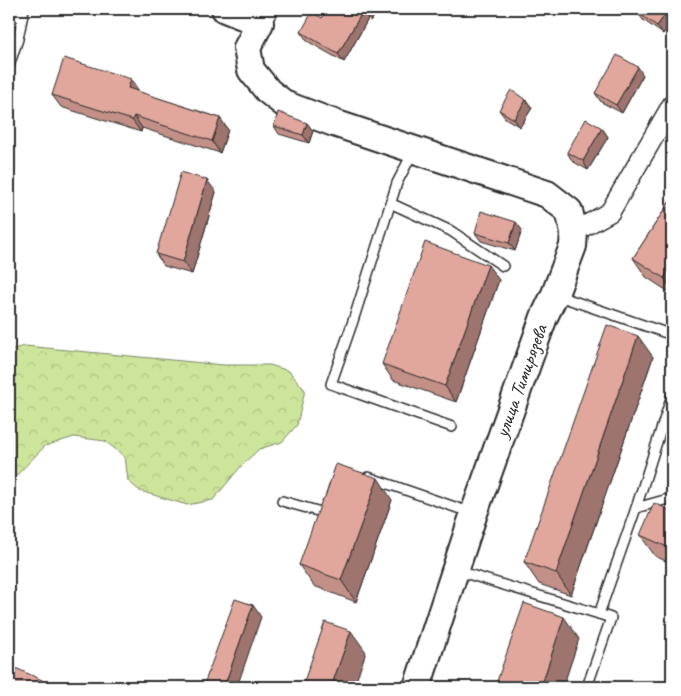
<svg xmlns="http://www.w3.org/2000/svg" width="681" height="696" viewBox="0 0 681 696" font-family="Caveat,sans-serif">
  <defs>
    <pattern id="forest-crowns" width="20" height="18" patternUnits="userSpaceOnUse" patternTransform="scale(1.25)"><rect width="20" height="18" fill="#cde59b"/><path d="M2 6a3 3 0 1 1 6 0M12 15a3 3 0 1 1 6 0" fill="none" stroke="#b0c586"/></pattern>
  </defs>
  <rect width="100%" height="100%" fill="#fff"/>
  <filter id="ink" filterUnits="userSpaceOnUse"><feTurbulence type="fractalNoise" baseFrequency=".02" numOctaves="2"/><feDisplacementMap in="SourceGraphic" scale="10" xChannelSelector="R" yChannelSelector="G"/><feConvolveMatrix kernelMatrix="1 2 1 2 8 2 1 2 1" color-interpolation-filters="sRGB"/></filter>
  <g filter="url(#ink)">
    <polygon fill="url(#forest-crowns)" stroke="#7c8863" points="25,346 224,365 270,365 289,371 305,390 297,425 282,442 259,449 242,465 213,500 187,505 140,491 128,481 125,457 105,441 74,437 45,446 9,483 9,350"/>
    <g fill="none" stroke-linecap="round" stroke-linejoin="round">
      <g stroke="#2b2b2b" stroke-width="12">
        <g id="lane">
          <polyline points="9,13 22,17"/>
          <polyline points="9,66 18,39 24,9"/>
          <polyline points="413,152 397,183 353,321 331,384 452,427"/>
          <polyline points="390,203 451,231 503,266"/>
          <polyline points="556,295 672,335"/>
          <polyline points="368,477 472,513"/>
          <polyline points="282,501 328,514"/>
          <polyline points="636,508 668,499 672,500"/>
          <polyline points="458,571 599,614"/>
          <polyline points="587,687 611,618 599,614 636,508 672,395"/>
        </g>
      </g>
      <g stroke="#2b2b2b" stroke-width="22">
        <g id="street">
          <polyline points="260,23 268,9"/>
          <polyline points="574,232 610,212 672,105"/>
        </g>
      </g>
      <g stroke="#2b2b2b" stroke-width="30">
        <polyline id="secondary" points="225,9 260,23 247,48 251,70 268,91 286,105 334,123 547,194 569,211 574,232 573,246 555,294 544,317 474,513 417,687"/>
      </g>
      <use href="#lane" stroke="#fff" stroke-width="9"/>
      <use href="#street" stroke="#fff" stroke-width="19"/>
      <use href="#secondary" stroke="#fff" stroke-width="26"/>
    </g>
    <g fill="#c29087" stroke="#2b2b2b">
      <polygon points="328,9 379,9 371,21 368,19 344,62 307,41 301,32 322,18"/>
      <polygon points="637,12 667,12 672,21 663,34 643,20"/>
      <polygon points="643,75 622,113 601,102 595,93"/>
      <polygon points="139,91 139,92 220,118 228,130 220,153 142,128 141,132 61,107 52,95"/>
      <polygon points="526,100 532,108 520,127 505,118 499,110"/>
      <polygon points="307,123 313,131 309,143 279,134 274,126"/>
      <polygon points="602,128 608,137 588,170 572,161 567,152"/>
      <polygon points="216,192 192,274 164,266 156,254 163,233"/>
      <polygon points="672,198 672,294 646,277 633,258"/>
      <polygon points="522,230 515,251 481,241 475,233"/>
      <polygon points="499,280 456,402 393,380 382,364"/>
      <polygon points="653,357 571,595 539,584 524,562"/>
      <polygon points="392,500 356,602 314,586 299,565"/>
      <polygon points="672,511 672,564 655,556 640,535"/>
    </g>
    <g fill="#9e756e" stroke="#2b2b2b">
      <polygon points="368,9 379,9 371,21 365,13"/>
      <polygon points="363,11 368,19 344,62 338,54"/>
      <polygon points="667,12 672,21 663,34 657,26"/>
      <polygon points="638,67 643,75 622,113 616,105"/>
      <polygon points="131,79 139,91 137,100 128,88"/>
      <polygon points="526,100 532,108 520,127 514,119"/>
      <polygon points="134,116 142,128 141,132 132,120"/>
      <polygon points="220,118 228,130 220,153 212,141"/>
      <polygon points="307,123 313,131 309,143 303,135"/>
      <polygon points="602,128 608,137 588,170 583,161"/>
      <polygon points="207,180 216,192 192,274 183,262"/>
      <polygon points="516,222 522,230 515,251 509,243"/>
      <polygon points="488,265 499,280 456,402 445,386"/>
      <polygon points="672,266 672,290 664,278"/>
      <polygon points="638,336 653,357 571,595 556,573"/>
      <polygon points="378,478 392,500 356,602 341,580"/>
      <polygon points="253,605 261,617 237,687 224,687"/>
      <polygon points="564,617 579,639 563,687 541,687"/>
      <polygon points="351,631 366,652 354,687 331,687"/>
      <polygon points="42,680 47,687 38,687"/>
    </g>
    <g fill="#e1a79d" stroke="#2b2b2b">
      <polygon points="328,9 368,9 365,13 363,11 338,54 301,32 312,12 322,18"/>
      <polygon points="639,9 662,9 667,12 657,26 637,12"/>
      <polygon points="617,55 638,67 616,105 595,93"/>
      <polygon points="64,58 131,79 128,88 220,118 212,141 134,116 132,120 52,95"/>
      <polygon points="511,90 526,100 514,119 499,110"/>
      <polygon points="278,112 307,123 303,135 274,126"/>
      <polygon points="586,119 602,128 583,161 567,152"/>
      <polygon points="181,172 207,180 183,262 156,254 162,233 163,233"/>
      <polygon points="672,198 672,266 664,278 633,258"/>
      <polygon points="481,211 516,222 509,243 475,233"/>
      <polygon points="425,242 488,265 445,386 382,364"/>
      <polygon points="607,325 638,336 556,573 524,562"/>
      <polygon points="336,464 378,478 341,580 299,565 322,500 325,497"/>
      <polygon points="654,503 672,511 672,549 640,535"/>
      <polygon points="235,599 253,605 224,687 203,687"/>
      <polygon points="524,603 564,617 541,687 495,687"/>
      <polygon points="325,622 351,631 331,687 302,687"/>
      <polygon points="9,665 42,680 38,687 9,687"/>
    </g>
  </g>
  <g text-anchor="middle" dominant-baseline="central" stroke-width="4.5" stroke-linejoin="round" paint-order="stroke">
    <g font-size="20" fill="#2b2b2b" stroke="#fff">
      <text transform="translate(521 381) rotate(-70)">улица Тимирязева</text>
    </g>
  </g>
  <rect width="681" height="696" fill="none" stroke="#fff" stroke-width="30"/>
  <rect x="15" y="15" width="651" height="666" fill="none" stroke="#2b2b2b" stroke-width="2" filter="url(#ink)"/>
</svg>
